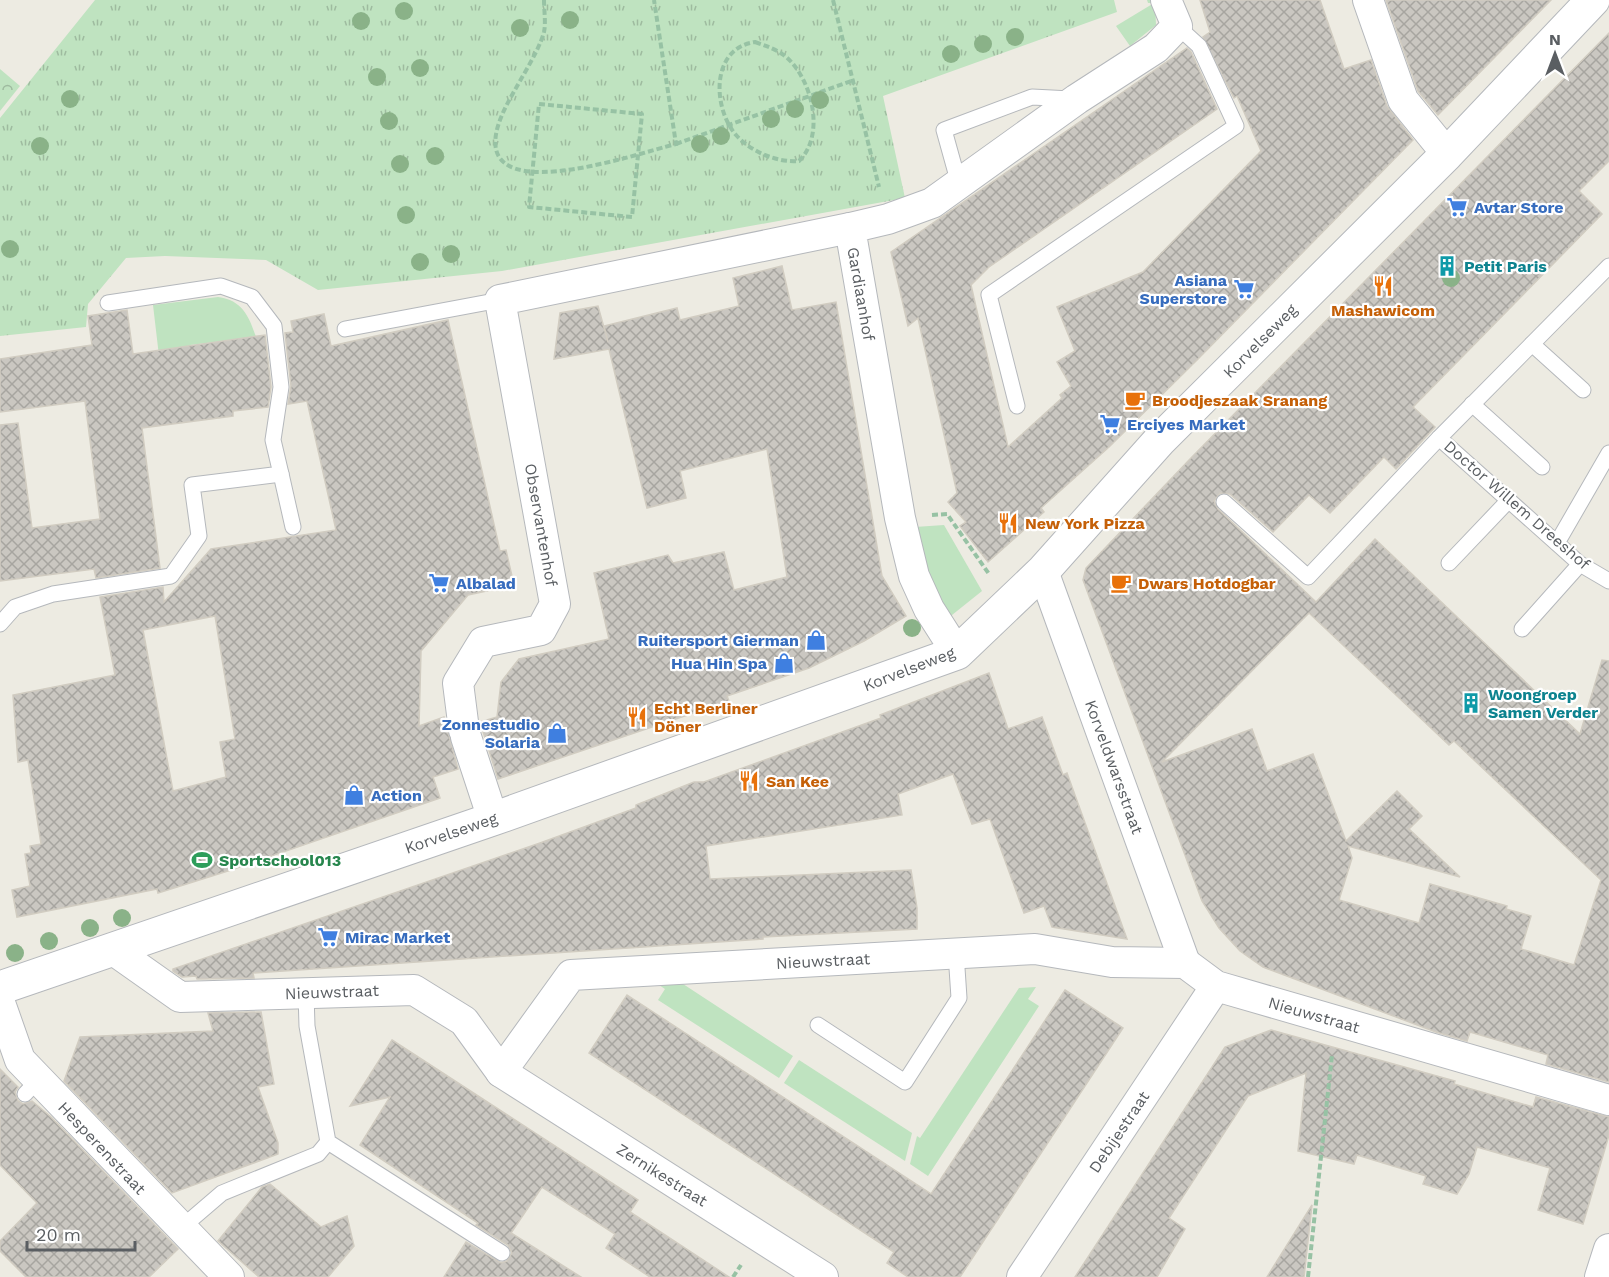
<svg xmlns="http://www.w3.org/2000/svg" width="1609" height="1277" viewBox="0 0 1609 1277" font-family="'Work Sans',sans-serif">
  <defs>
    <pattern id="forest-crowns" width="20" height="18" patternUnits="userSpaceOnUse" patternTransform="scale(1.5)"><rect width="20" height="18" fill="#bfe3c0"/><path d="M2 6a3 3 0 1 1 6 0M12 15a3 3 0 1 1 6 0" fill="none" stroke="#9ebb9f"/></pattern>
    <pattern id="park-tufts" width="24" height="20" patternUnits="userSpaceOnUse" patternTransform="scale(1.5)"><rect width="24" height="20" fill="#bfe3c0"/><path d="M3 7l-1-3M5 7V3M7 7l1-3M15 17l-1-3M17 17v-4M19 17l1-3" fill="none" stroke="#9ebb9f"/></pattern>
    <pattern id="building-cross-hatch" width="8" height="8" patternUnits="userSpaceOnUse" patternTransform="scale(1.5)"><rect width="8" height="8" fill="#cac7c1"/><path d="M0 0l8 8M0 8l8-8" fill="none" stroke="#a7a5a0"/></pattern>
  </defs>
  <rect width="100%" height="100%" fill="#edebe2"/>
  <g fill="#bfe3c0">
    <polygon points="1147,0 1155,0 1156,25 1130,46 1116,26 1154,3 1148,3"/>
    <path d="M218 297C242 300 249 316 256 337L190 345V347L159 356 153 305Z"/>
    <polygon points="944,525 982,591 947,619 941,610 915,527"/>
    <polygon points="680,982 793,1056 779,1078 658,1000 665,989 656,983"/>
    <polygon points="1036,987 1028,999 1039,1006 928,1176 910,1164 917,1136 920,1138 1019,988"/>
    <polygon points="799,1060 912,1133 905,1161 784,1083"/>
  </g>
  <polygon fill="url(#forest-crowns)" points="0,69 20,86 0,111"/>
  <polygon fill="url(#park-tufts)" points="95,0 1114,0 1117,12 883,96 905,198 502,271 318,290 266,260 165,256 126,258 88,304 86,327 0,336 0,118"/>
  <g fill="url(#building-cross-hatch)" stroke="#d1ccc1" stroke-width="1.5" fill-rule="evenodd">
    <polygon points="1200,0 1320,0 1344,69 1371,60 1387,106 1413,140 1197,360 1109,447 1041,508 1044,512 988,562 960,526 966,522 948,502 957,493 918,318 908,326 891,252 1187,48 1191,52 1217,109 989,267 971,285 1008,447 1062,398 1060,395 1071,386 1057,362 1075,351 1057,307 1143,272 1261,151 1237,96 1234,98 1203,37 1210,32"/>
    <polygon points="1386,0 1551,0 1438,115 1418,91"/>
    <path d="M1609 33V161L1579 191 1602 214 1413 407 1435 427 1396 469 1384 457 1330 513 1309 495 1273 532 1230 494 1220 493 1214 501 1218 509 1316 602 1375 539 1580 734 1602 660 1609 661V1082L1546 1064 1548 1055 1470 1032 1467 1041 1436 1032 1263 967 1240 951 1219 928 1202 901 1083 580 1086 568 1190 459ZM1309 613 1449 745 1454 741 1601 880 1574 965 1521 949 1531 916 1506 909 1507 906 1430 884 1419 923 1339 900 1352 858 1348 846 1460 877 1409 829 1422 816 1397 791 1346 841 1313 754 1267 771 1252 729 1162 762Z"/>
    <polygon points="782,266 792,310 836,302 882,576 906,616 864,641 809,668 727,696 729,701 498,779 480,722 497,717 501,682 519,659 609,639 594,573 668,555 673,563 724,552 734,590 787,577 767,449 680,471 686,498 647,508 609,349 554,359 560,313 598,306 608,342 604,326 677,308 680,320 739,306 733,278"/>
    <polygon points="127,310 133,354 265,335 271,387 268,407 233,411 233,416 142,428 160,568 96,578 94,569 0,581 0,425 18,423 32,528 100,519 85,401 0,412 0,359 92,345 88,316"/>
    <path d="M324 314 331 346 448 320 500 551 506 550 514 585 468 595 421 651 419 726 444 717 458 769 433 777 440 798 231 870 158 893 157 889 17 917 12 890 30 886 25 854 31 853 30 846 41 844 28 760 18 762 13 695 115 675 100 597 163 587 164 602 211 549 336 530 307 401 288 404 291 386 285 333 293 332 291 321ZM215 616 235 739 220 742 226 777 173 791 143 630Z"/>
    <polygon points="989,673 1008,729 1042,717 1063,775 1067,773 1127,939 1052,927 1044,906 1024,913 990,819 972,824 953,774 898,794 902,815 706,846 710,879 911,870 917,908 917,929 763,937 763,939 253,973 254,978 197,979 196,976 182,977 173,971 173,969 540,843 636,808 636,805 694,782 704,782 881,718 880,715"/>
    <polygon points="1065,990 1123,1028 960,1277 908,1277 887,1263 894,1252 589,1053 627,995 931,1194"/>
    <polygon points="261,1012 274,1084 258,1087 278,1143 278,1154 172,1193 64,1081 80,1037 213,1031 208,1013"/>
    <polygon points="1271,1030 1455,1081 1454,1084 1533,1107 1536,1097 1609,1117 1609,1135 1583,1224 1538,1210 1550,1168 1477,1147 1469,1174 1457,1194 1423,1184 1426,1176 1357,1155 1354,1164 1298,1151 1306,1073 1248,1096 1169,1218 1185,1229 1157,1277 1075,1277 1225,1047"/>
    <polygon points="392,1040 638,1200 630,1212 729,1277 650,1277 606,1248 615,1234 542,1187 511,1233 581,1277 444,1277 466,1242 501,1263 507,1261 512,1253 508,1245 476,1225 478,1223 360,1145 390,1097 350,1106"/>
    <polygon points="0,1069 18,1087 15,1092 18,1101 23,1104 32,1101 51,1117 178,1249 149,1277 26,1277 0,1251 0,1241 37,1203 0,1165"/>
    <polygon points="270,1184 321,1227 347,1216 354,1246 328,1277 259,1277 218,1241 262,1187"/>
    <polygon points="1312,1205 1304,1277 1267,1277"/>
  </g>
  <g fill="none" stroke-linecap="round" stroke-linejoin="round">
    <g stroke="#b5b8bc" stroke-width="17">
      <g id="service">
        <polyline points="959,184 944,130 1032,97 1071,99"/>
        <polyline points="345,329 500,300"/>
        <polyline points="1532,344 1583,390"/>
        <polyline points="1472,404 1542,467"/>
        <polyline points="1017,406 989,295 1236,126 1199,46 1177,26"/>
        <polyline points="1439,438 1609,266"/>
        <polyline points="281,474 293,527"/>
        <polyline points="1224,502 1308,577 1439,438 1580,564 1609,581"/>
        <polyline points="1557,543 1609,453"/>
        <polyline points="1449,563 1509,500"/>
        <polyline points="0,624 15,607 53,594 171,576 199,536 192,485 281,474 273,440 281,387 274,326 252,297 221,286 108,303"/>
        <polyline points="1522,629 1580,564"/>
        <polyline points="306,993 307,1026 328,1142 502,1253"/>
        <polyline points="818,1025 905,1082 959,998 956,953"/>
        <polyline points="25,1094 38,1080"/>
        <polyline points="180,1229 222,1193 318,1154 328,1142"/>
      </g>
    </g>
    <g stroke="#b5b8bc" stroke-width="32">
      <g id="minor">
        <polyline points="1368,0 1403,100 1447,154"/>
        <polyline points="1043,571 1185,963"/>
        <polyline points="957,653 929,609 914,576 900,518 850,228 888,219 932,203 1077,99 1156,48 1177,26 1166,0"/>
        <polyline points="464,730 458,683 483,642 541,630 555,604 500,300 850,228"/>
        <polyline points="466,737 493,819"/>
        <polyline points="112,949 180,997 414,990 464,1021 501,1072 571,975 1035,949 1112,962 1185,963 1216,986 1609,1100"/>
        <polyline points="0,1003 20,1060 229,1277"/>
        <polyline points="501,1072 823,1277"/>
        <polyline points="1022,1277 1216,986"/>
        <polyline points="1600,1277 1609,1249"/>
      </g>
    </g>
    <g stroke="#b5b8bc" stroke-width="35">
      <polyline id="tertiary" points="0,988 493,819 957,653 1043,571 1160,440 1447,154 1593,0"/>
    </g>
    <g stroke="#97c2a4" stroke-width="4" stroke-dasharray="6 3" stroke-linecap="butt">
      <path d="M544 0C544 10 546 23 544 32 538 55 512 91 502 115 459 216 635 154 676 144L654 0"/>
      <polyline points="833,0 879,187"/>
      <path d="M755 42C766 46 776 49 785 56 812 78 826 135 799 161 778 163 751 152 736 135 712 107 711 48 755 42Z"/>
      <polygon points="539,104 642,114 632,217 529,207"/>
      <polyline points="676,144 854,80"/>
      <polyline points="932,515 947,514 989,574"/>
      <polyline points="733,1277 741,1265"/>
      <polyline points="1308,1277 1332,1055"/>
    </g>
    <use href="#service" stroke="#fff" stroke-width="15"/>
    <use href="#minor" stroke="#fff" stroke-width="30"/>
    <use href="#tertiary" stroke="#fff" stroke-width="33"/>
  </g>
  <g fill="#8ab288">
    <circle cx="404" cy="11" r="9"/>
    <circle cx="570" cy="20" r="9"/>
    <circle cx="361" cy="21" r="9"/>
    <circle cx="520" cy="28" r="9"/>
    <circle cx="1015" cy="37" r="9"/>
    <circle cx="983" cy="44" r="9"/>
    <circle cx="951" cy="54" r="9"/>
    <circle cx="420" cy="68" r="9"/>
    <circle cx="377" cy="77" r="9"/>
    <circle cx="70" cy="99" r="9"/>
    <circle cx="820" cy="100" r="9"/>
    <circle cx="795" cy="109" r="9"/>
    <circle cx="771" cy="119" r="9"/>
    <circle cx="389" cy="121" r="9"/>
    <circle cx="721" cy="136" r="9"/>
    <circle cx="700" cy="144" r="9"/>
    <circle cx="40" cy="146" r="9"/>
    <circle cx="435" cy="156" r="9"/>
    <circle cx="400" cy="164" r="9"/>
    <circle cx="406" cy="215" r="9"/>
    <circle cx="10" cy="249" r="9"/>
    <circle cx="451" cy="254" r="9"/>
    <circle cx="420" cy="262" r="9"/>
    <circle cx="1451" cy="278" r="9"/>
    <circle cx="912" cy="628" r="9"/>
    <circle cx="122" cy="918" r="9"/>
    <circle cx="90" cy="928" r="9"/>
    <circle cx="49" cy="941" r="9"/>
    <circle cx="15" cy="953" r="9"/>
  </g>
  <defs>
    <g id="supermarket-bare" transform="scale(1.62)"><path d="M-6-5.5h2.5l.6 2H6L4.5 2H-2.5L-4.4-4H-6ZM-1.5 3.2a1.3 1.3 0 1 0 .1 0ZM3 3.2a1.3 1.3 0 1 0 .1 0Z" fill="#3f7fe0" stroke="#fff" stroke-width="2.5" paint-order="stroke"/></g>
    <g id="building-bare" transform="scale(1.62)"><path d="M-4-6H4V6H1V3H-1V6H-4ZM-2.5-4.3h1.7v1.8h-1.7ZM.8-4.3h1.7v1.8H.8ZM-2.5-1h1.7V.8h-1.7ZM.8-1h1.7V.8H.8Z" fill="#0f9aa8" stroke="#fff" stroke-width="2.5" paint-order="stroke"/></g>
    <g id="restaurant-bare" transform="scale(1.62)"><path d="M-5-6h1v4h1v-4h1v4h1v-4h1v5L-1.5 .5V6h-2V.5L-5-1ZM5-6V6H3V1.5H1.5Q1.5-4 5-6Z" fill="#e8710a" stroke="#fff" stroke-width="2.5" paint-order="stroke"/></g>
    <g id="cafe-bare" transform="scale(1.62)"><path d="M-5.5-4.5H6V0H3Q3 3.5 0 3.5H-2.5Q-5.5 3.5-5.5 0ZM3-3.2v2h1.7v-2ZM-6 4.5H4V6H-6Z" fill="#e8710a" stroke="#fff" stroke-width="2.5" paint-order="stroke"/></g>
    <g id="shop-bare" transform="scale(1.62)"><path d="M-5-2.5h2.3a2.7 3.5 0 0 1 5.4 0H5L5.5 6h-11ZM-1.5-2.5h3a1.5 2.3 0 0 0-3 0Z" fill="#3f7fe0" stroke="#fff" stroke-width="2.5" paint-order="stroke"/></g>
    <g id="stadium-bare" transform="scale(1.62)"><path d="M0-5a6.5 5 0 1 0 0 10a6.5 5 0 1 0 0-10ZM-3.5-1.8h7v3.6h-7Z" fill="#2e9e5b" stroke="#fff" stroke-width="2.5" paint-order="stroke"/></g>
  </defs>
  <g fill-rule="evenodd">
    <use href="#supermarket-bare" x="1457" y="207"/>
    <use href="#building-bare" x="1447" y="266"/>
    <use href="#restaurant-bare" x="1383" y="286"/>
    <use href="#supermarket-bare" x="1244" y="289"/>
    <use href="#cafe-bare" x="1135" y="400"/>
    <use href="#supermarket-bare" x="1110" y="424"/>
    <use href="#restaurant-bare" x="1008" y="523"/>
    <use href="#supermarket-bare" x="439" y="583"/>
    <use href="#cafe-bare" x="1121" y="583"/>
    <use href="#shop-bare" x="816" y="640"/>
    <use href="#shop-bare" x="784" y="663"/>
    <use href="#building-bare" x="1471" y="703"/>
    <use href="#restaurant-bare" x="637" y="717"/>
    <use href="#shop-bare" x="557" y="733"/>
    <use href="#restaurant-bare" x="749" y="781"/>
    <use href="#shop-bare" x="354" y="795"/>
    <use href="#stadium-bare" x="202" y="860"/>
    <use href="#supermarket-bare" x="328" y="937"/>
  </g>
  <g text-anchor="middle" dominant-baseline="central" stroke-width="4.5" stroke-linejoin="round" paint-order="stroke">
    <g font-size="16" font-weight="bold" fill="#366cbe" stroke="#fff" text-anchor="start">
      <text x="1474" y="207">Avtar Store</text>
      <text x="1227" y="280" text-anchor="end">Asiana<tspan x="1227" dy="18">Superstore</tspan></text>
      <text x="1127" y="424">Erciyes Market</text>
      <text x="456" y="583">Albalad</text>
      <text x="799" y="640" text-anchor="end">Ruitersport Gierman</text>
      <text x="767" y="663" text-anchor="end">Hua Hin Spa</text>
      <text x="540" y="724" text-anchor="end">Zonnestudio<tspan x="540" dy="18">Solaria</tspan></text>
      <text x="371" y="795">Action</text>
      <text x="345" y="937">Mirac Market</text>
    </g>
    <g font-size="16" font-weight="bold" fill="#0d838f" stroke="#fff" text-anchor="start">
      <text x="1464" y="266">Petit Paris</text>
      <text x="1488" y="694">Woongroep<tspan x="1488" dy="18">Samen Verder</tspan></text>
    </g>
    <g font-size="16" fill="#5a5e62" stroke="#fff">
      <text transform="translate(861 294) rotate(80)">Gardiaanhof</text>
      <text transform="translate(1260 341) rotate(-45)">Korvelseweg</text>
      <text transform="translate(1517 505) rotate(41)">Doctor Willem Dreeshof</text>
      <text transform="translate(541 525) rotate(80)">Observantenhof</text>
      <text transform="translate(909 669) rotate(-21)">Korvelseweg</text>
      <text transform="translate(1114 767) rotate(70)">Korveldwarsstraat</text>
      <text transform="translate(451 833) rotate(-19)">Korvelseweg</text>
      <text transform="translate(823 961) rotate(-3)">Nieuwstraat</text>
      <text transform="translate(332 992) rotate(-2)">Nieuwstraat</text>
      <text transform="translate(1314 1015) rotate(16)">Nieuwstraat</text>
      <text transform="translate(1119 1132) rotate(-56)">Debijestraat</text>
      <text transform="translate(102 1148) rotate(47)">Hesperenstraat</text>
      <text transform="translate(662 1175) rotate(32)">Zernikestraat</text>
    </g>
    <g font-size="16" font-weight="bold" fill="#c56008" stroke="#fff" text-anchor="start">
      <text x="1383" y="310" text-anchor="middle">Mashawicom</text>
      <text x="1152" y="400">Broodjeszaak Sranang</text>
      <text x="1025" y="523">New York Pizza</text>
      <text x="1138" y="583">Dwars Hotdogbar</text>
      <text x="654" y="708">Echt Berliner<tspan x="654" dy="18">Döner</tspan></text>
      <text x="766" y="781">San Kee</text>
    </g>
    <g font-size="16" font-weight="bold" fill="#27864d" stroke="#fff" text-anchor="start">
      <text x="219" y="860">Sportschool013</text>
    </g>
  </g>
  <g transform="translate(1555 54)" stroke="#ffffff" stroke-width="4.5" paint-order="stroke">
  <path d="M0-4.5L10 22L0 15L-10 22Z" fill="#5a5e62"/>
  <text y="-9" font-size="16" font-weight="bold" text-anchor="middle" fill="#5a5e62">N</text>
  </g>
  <path d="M27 1241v9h108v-9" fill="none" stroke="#5a5e62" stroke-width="3"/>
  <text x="36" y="1241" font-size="18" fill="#5a5e62" stroke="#ffffff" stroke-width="4.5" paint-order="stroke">20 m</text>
</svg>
